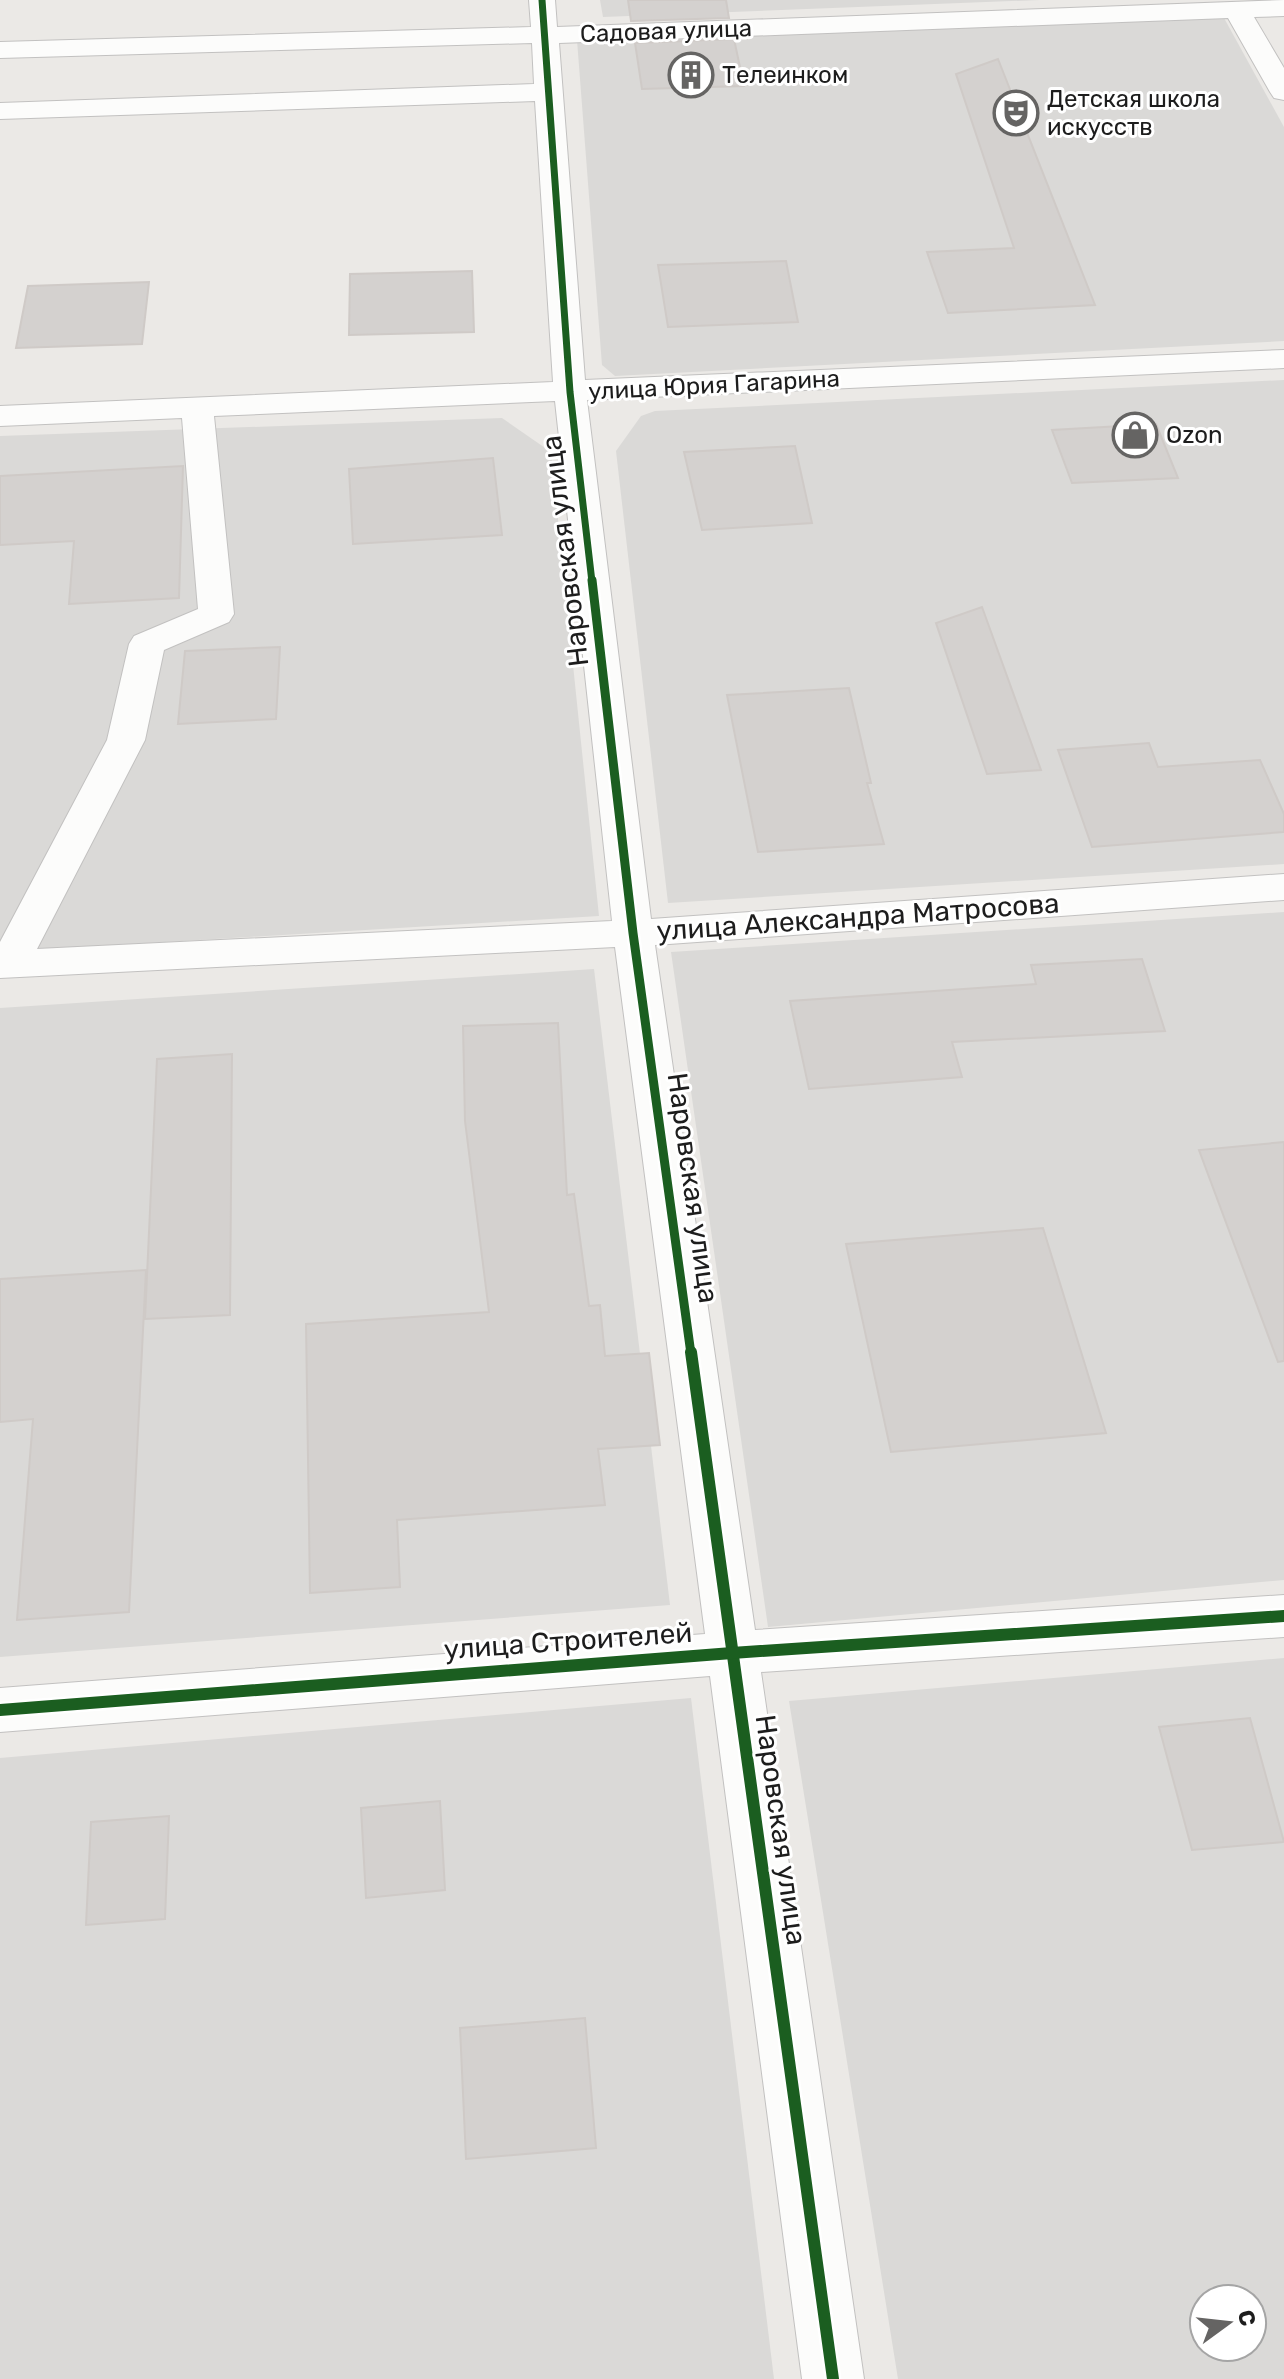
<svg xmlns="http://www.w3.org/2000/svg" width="1284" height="2379" viewBox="0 0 1284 2379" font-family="Rubik,sans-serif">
  <rect width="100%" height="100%" fill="#ebe9e6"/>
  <g fill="#dad9d7" fill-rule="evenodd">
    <polygon points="600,0 1040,0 603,17"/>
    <polygon points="1224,18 1284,127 1284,341 615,376 602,365 577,40"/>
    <polygon points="1284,380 1284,864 668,903 616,451 641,416 655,411"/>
    <polygon points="502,418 551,452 599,916 0,952 0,436"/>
    <polygon points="1284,912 1284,1580 768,1627 671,952"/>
    <polygon points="594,969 670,1605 0,1657 0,1008"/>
    <path d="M1284 1658V2379H898L789 1701ZM1204 2299H1252V2347H1204Z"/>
    <polygon points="691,1698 774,2379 0,2379 0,1758"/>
  </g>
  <g fill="#d4d1cf" stroke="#cfcac7" stroke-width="2">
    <polygon points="628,0 726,0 729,18 631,21"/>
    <polygon points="734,39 744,86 642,89 635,43"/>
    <polygon points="998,59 1095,305 948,313 927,252 1014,248 956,74"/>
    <polygon points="786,261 798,322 668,327 658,265"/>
    <polygon points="472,271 474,332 349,335 350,274"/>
    <polygon points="149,282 142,344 16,348 28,286"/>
    <polygon points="1156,424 1178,478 1072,483 1052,430"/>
    <polygon points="795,446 812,523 702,530 684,452"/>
    <polygon points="493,458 502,535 353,544 349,469"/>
    <polygon points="183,466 179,598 69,604 74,541 0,545 0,476"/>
    <polygon points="982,607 1041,770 987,774 936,623"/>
    <polygon points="280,647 276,719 178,724 185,651"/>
    <polygon points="849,688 871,783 867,783 884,844 758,852 727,695"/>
    <polygon points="1149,743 1158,767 1260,760 1284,814 1284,832 1092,847 1058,750"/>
    <polygon points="1142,959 1165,1031 952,1042 962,1077 809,1089 790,1001 1036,984 1031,965"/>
    <polygon points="558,1023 567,1195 574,1194 589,1306 600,1305 605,1356 649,1353 660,1445 598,1449 605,1505 397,1520 400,1587 310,1593 306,1324 489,1312 465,1121 463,1026"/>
    <polygon points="232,1054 230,1315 145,1319 157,1059"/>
    <polygon points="1284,1142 1284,1361 1278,1362 1199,1150"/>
    <polygon points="1043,1228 1106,1433 891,1452 846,1244"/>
    <polygon points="146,1270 129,1612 17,1620 33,1419 0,1422 0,1279"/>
    <polygon points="1250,1718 1284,1842 1192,1850 1159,1727"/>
    <polygon points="440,1801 445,1890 366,1898 361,1808"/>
    <polygon points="169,1816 165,1919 86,1925 91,1822"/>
    <polygon points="585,2018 596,2148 466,2159 460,2028"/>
  </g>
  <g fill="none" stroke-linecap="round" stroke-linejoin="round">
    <g stroke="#c2c1c0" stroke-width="2">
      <path id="minor" d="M529 0H555L557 27 1284 0V16L1254 17 1284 68V100L1274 98 1270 92 1228 18 559 43 585 380 1284 350V368L587 400 651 919 1284 874V900L655 945 755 1630 1284 1595V1637L761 1672 864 2379H802L710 1676 0 1732V1688L705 1634 615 947 0 978V942L107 740 129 644 134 636 198 609 182 418 0 426V406L553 382 535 101 0 119V103L534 84 532 43 0 58V42L531 27ZM555 401 612 921 37 949 145 740 164 650 229 622 234 614 214 416Z"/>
    </g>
    <use href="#minor" fill="#fcfcfb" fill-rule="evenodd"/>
    <g stroke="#fff" stroke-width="10">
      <polyline id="cycleway-far2" points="542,0 570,392 592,582"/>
    </g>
    <g stroke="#fff" stroke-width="14">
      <polyline id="cycleway-far1" points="592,580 633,933 691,1354"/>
    </g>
    <g stroke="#fff" stroke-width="17">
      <g id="cycleway">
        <polyline points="691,1352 833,2379"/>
        <polyline points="0,1710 732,1653 1284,1616"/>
      </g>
    </g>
    <use href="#cycleway-far2" stroke="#1b5e20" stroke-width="7"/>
    <use href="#cycleway-far1" stroke="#1b5e20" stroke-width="9"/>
    <use href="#cycleway" stroke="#1b5e20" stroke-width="12"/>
  </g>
  <defs>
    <g id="building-ring" transform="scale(2.3)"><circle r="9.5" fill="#fff" stroke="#656463" stroke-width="1.5"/><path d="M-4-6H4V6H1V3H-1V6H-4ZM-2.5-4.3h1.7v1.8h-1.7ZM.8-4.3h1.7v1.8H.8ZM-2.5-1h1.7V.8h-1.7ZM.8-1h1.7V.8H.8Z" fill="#656463"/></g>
    <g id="theatre-ring" transform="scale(2.3)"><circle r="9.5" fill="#fff" stroke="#656463" stroke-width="1.5"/><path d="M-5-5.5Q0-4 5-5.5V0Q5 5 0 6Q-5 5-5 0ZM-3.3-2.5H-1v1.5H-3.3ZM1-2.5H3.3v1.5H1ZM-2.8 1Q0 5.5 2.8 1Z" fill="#656463"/></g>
    <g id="shop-ring" transform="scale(2.3)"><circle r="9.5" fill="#fff" stroke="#656463" stroke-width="1.5"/><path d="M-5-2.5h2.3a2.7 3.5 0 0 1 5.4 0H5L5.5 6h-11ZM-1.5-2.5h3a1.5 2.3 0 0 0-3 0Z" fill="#656463"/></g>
  </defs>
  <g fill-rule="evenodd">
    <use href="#building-ring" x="691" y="75"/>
    <use href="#theatre-ring" x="1016" y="113"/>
    <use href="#shop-ring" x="1135" y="435"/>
  </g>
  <g text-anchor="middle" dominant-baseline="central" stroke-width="6" stroke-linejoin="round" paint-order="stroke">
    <g font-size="24" fill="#1d1d1d" stroke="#fff">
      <text transform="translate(666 31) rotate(-2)">Садовая улица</text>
      <text transform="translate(714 385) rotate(-3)">улица Юрия Гагарина</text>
    </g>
    <g font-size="24" fill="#1d1d1d" stroke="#fff" text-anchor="start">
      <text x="722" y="75">Телеинком</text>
      <text x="1047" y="99">Детская школа<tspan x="1047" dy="28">искусств</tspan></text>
      <text x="1166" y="435">Ozon</text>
    </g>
    <g font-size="28" fill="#1d1d1d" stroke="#fff">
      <text transform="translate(565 551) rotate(-97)">Наровская улица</text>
      <text transform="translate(858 917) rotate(-4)">улица Александра Матросова</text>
      <text transform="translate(693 1188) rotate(82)">Наровская улица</text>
      <text transform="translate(568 1641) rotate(-4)">улица Строителей</text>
      <text transform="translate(781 1830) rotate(82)">Наровская улица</text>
    </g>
  </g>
  <g transform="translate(1228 2323) rotate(75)"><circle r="38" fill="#ffffff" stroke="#a5a5a5" stroke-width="2"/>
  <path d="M0-6L14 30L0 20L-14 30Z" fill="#656463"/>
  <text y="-12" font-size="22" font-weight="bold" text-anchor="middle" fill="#1d1d1d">С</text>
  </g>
</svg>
